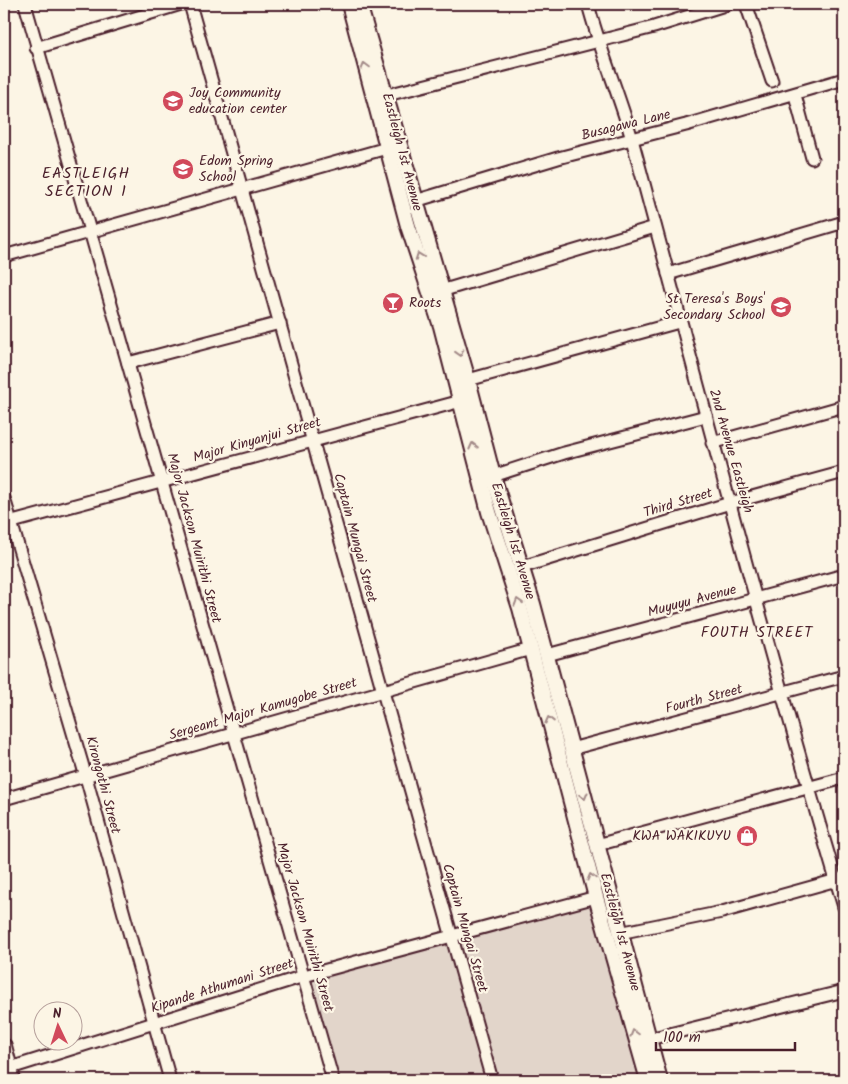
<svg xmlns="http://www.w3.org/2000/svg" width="848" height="1084" viewBox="0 0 848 1084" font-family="Kalam,sans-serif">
  <rect width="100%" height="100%" fill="#fcf5e5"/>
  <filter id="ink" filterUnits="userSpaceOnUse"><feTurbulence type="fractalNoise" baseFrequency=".02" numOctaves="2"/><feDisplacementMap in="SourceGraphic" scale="10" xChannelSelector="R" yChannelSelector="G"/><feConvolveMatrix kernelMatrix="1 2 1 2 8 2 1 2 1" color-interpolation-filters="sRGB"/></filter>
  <g filter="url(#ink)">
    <polygon fill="#e2d5ca" stroke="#967a7a" points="596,897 647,1080 332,1080 304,976"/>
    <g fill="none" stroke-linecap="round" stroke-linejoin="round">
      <g stroke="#4a1f2b" stroke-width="15">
        <g id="minor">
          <polyline points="25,4 333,1080"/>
          <polyline points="190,4 492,1080"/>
          <path d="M588 4C600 51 620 96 633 143 702 398 768 654 844 907"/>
          <polyline points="746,4 772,81"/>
          <polyline points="36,48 181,4"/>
          <polyline points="387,95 654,27 728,4"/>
          <polyline points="795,95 812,158"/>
          <polyline points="415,201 558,158 686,125 844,79"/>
          <polyline points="4,256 394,146"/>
          <polyline points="668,274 844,222"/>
          <polyline points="441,291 655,227"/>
          <polyline points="128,363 280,323"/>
          <polyline points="468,380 679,322"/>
          <polyline points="712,443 844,406"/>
          <polyline points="493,476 564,453 706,416"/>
          <polyline points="4,498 86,777 170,1080"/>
          <polyline points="5,524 461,401"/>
          <polyline points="522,567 730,503 844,472"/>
          <polyline points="547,655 844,575"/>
          <polyline points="571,749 844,676"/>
          <polyline points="4,799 531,649"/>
          <polyline points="597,845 844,778"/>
          <polyline points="619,933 722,912 844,878"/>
          <polyline points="649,1039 844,991"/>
          <polyline points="4,1070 304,976 596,897"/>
        </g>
      </g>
      <g stroke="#4a1f2b" stroke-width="18">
        <g id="major">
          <polyline points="349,4 408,226 441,326 489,512 520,608 596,897 648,1080"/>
          <polyline points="359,4 468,380 493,476 533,604 660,1080"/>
          <polyline points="4,1046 13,1080"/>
        </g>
      </g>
      <use href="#minor" stroke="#fcf5e5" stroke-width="11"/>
      <use href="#major" stroke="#fcf5e5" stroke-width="14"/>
    </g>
    <defs><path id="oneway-chevron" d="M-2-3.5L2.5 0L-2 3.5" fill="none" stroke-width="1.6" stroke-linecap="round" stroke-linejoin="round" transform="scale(1.25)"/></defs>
    <g stroke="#a38a88">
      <use href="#oneway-chevron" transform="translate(365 66) rotate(-105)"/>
      <use href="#oneway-chevron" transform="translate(419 256) rotate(-110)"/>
      <use href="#oneway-chevron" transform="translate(460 353) rotate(73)"/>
      <use href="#oneway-chevron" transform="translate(473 446) rotate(-104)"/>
      <use href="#oneway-chevron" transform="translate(518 602) rotate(-107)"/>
      <use href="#oneway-chevron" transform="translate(549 720) rotate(-104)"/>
      <use href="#oneway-chevron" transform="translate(584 796) rotate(75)"/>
      <use href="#oneway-chevron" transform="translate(591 877) rotate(-105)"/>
      <use href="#oneway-chevron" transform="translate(634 1033) rotate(-106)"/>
    </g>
  </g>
  <defs>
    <g id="school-disc" transform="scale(1.125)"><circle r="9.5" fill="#d1495b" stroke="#fcf5e5"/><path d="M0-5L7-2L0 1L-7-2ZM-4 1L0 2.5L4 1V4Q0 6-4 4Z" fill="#fff"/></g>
    <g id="bar-disc" transform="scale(1.125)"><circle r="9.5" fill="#d1495b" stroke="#fcf5e5"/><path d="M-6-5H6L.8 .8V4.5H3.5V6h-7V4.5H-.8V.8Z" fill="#fff"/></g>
    <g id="shop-disc" transform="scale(1.125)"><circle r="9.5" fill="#d1495b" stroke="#fcf5e5"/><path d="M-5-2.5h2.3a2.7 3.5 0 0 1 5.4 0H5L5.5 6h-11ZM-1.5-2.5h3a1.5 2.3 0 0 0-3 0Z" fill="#fff"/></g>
  </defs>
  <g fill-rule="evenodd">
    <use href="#school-disc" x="173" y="101"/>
    <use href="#school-disc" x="183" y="169"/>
    <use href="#bar-disc" x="393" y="303"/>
    <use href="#school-disc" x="781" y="307"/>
    <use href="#shop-disc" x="747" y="836"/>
  </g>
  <g text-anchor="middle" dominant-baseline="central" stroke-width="4.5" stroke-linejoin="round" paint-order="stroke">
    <g font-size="14" fill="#4a1f2b" stroke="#fcf5e5" text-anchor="start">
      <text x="189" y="93">Joy Community<tspan x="189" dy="16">education center</tspan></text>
      <text x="199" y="161">Edom Spring<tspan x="199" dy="16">School</tspan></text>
      <text x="765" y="299" text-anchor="end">St Teresa's Boys'<tspan x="765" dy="16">Secondary School</tspan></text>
      <text x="409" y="303">Roots</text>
      <text x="731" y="836" text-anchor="end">KWA WAKIKUYU</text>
    </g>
    <g font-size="14" fill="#4a1f2b" stroke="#fcf5e5">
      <text transform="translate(626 125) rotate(-14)">Busagawa Lane</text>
      <text transform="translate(402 152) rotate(75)">Eastleigh 1st Avenue</text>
      <text transform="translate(257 440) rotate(-16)">Major Kinyanjui Street</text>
      <text transform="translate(731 451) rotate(74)">2nd Avenue Eastleigh</text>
      <text transform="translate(678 503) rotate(-17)">Third Street</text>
      <text transform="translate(194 538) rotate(75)">Major Jackson Muirithi Street</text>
      <text transform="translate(355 538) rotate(75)">Captain Mungai Street</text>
      <text transform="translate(513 541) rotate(73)">Eastleigh 1st Avenue</text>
      <text transform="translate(692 601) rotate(-15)">Muyuyu Avenue</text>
      <text transform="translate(704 699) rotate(-15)">Fourth Street</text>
      <text transform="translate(263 709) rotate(-16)">Sergeant Major Kamugobe Street</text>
      <text transform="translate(103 785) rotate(75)">Kirongothi Street</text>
      <text transform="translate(305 927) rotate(74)">Major Jackson Muirithi Street</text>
      <text transform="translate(465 928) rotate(74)">Captain Mungai Street</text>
      <text transform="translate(620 932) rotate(75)">Eastleigh 1st Avenue</text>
      <text transform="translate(222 986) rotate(-18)">Kipande Athumani Street</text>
    </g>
    <g font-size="15" letter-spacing="1" fill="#4a1f2b" stroke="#fcf5e5">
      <text x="757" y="633">FOUTH STREET</text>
    </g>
    <g font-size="16" letter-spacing="1" fill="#4a1f2b" stroke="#fcf5e5">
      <text x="86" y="173">EASTLEIGH<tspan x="86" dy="18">SECTION 1</tspan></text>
    </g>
  </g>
  <rect width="848" height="1084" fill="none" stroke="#fcf5e5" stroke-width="20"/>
  <rect x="10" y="10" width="828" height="1064" fill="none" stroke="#4a1f2b" stroke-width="2" filter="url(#ink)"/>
  <g transform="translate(58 1026) rotate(356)"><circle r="24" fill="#fcf5e5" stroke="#b59f9b"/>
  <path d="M0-4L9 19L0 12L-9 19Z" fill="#d1495b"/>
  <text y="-8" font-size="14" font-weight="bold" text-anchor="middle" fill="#4a1f2b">N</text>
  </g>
  <path d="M656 1042v8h139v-8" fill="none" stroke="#4a1f2b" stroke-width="2.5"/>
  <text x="663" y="1042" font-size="15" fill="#4a1f2b" stroke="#fcf5e5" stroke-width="4" paint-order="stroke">100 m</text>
</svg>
